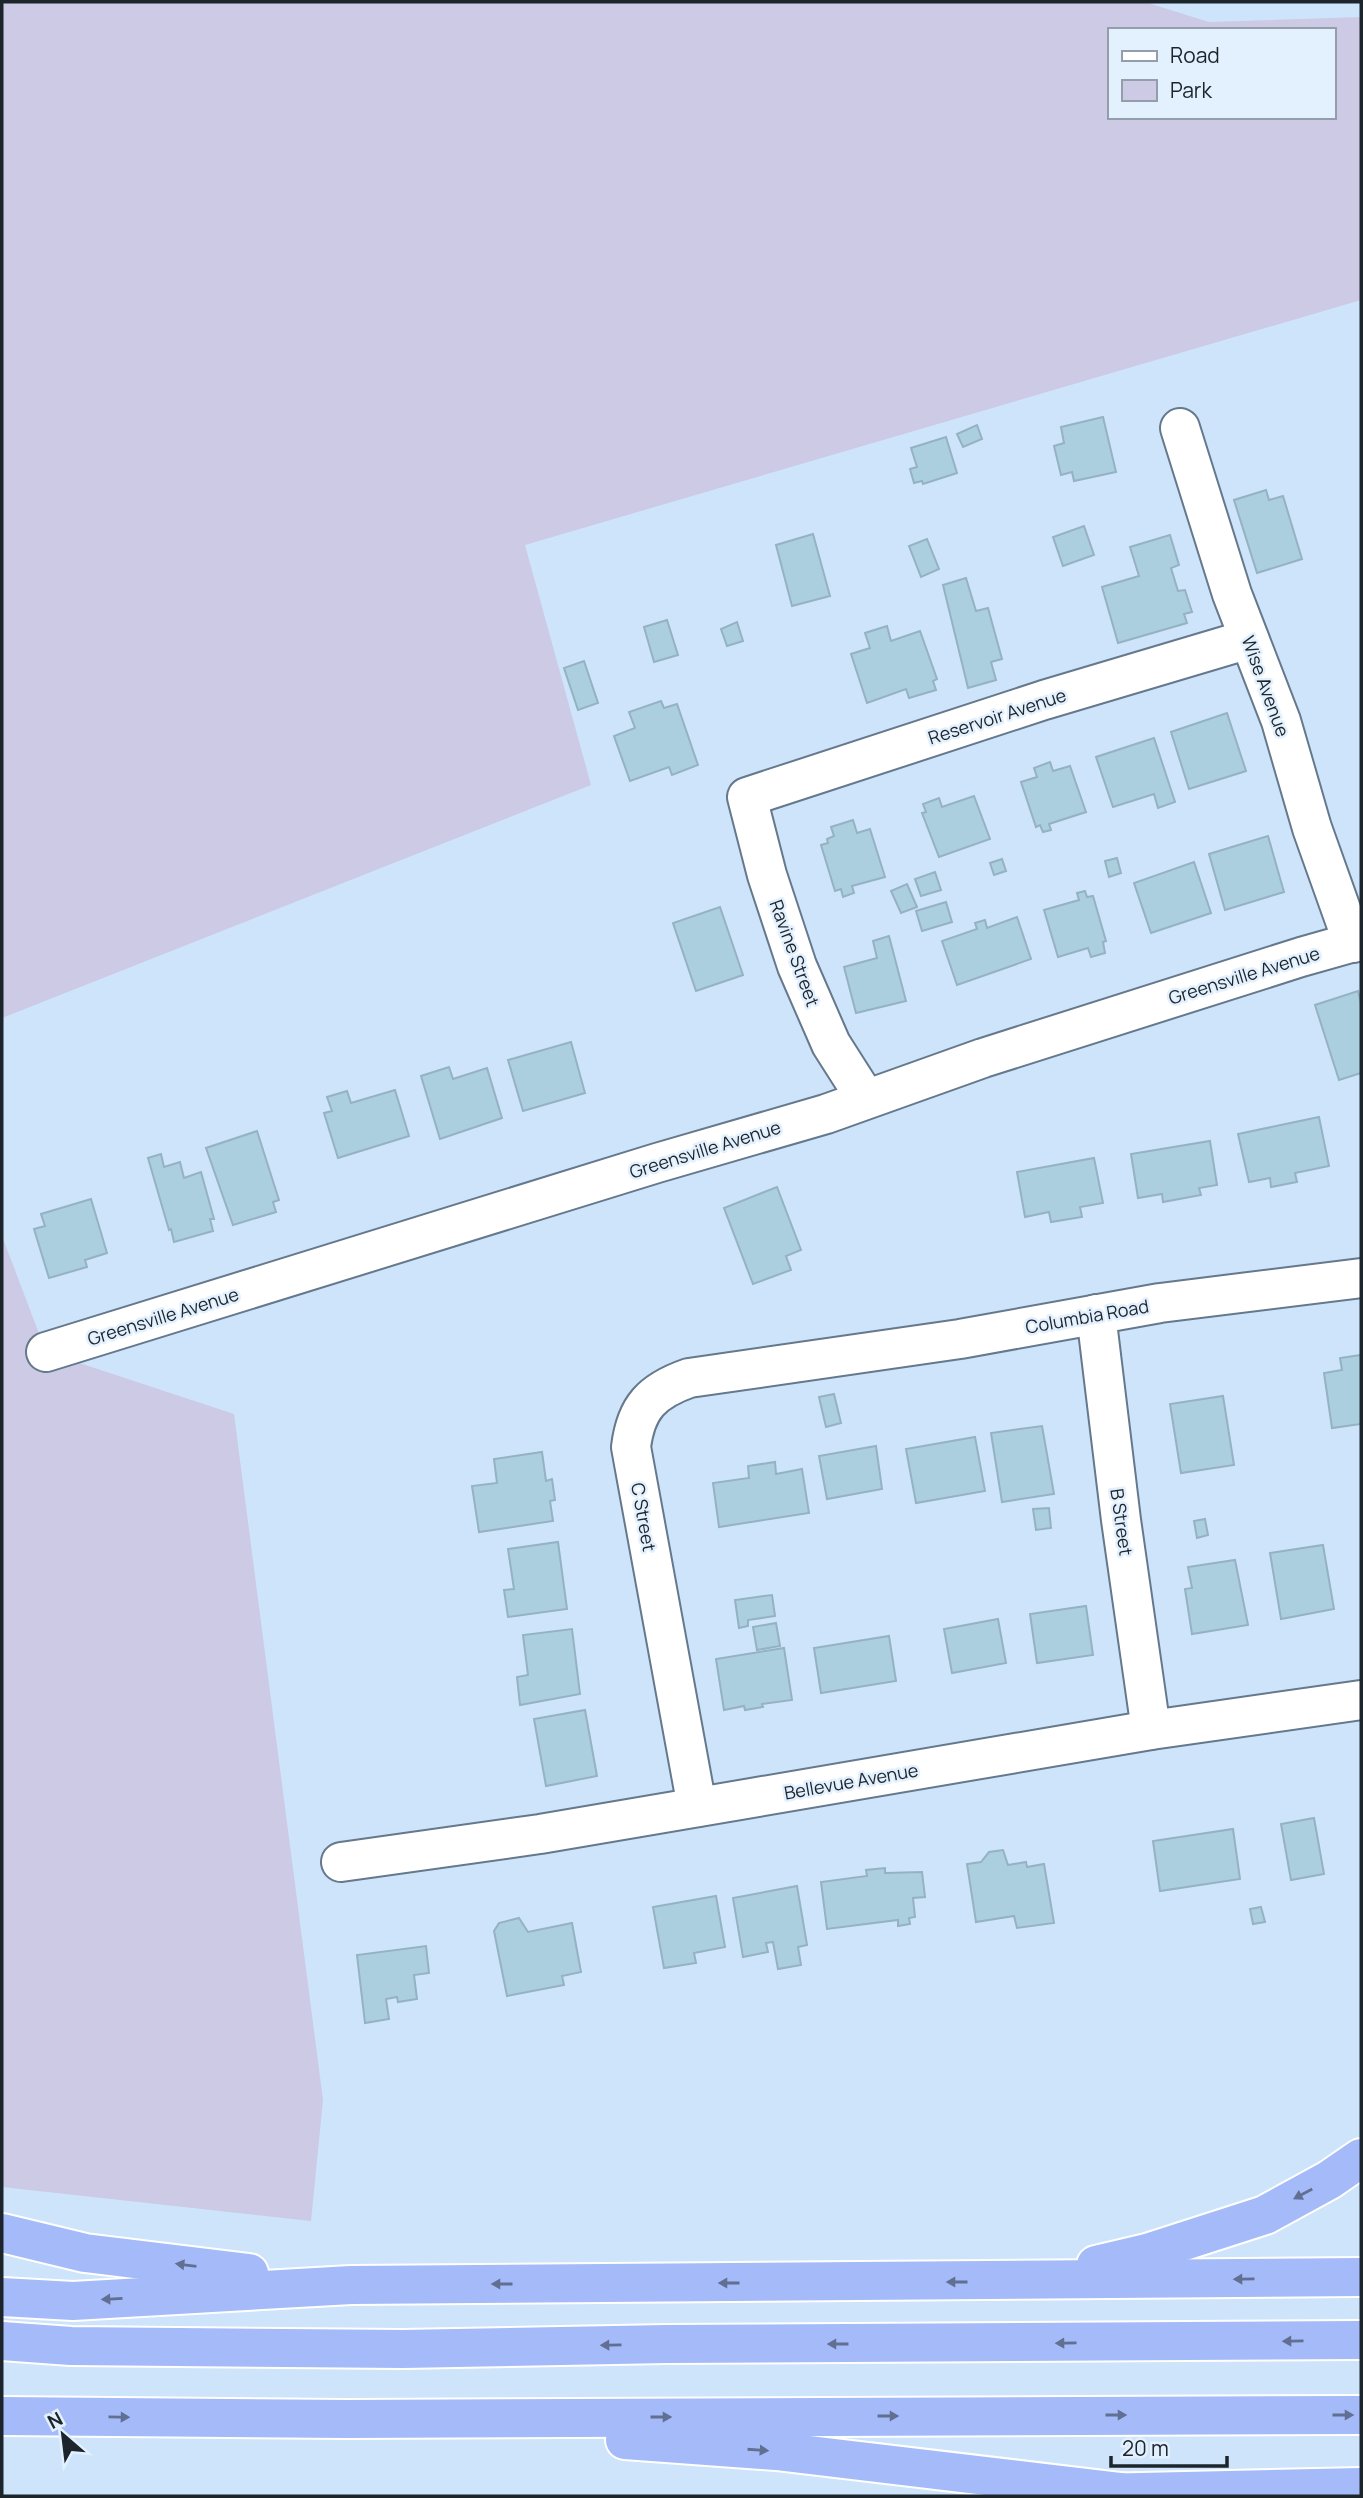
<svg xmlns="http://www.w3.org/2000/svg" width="1363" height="2498" viewBox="0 0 1363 2498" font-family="Manrope,sans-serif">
  <rect width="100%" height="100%" fill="#cee4fa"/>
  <g fill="#cdcae5" fill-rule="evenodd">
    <path d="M2 2H1145L1209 22 1361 17V300L525 545 591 785 2 1018ZM1109 30H1333V117H1109Z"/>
    <polygon points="2,1236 46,1352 234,1414 323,2100 311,2221 2,2187"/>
  </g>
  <g fill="#accfe0" stroke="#94b2c1" stroke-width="2">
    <polygon points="1103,417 1116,472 1074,481 1072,472 1061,475 1054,446 1064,443 1061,427"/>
    <polygon points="977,425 982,439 963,447 957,434"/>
    <polygon points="946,437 957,473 923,484 922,481 914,483 910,469 917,467 911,448"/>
    <polygon points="1266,490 1269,500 1283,496 1302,559 1257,573 1234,500"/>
    <polygon points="1084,526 1094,555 1063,566 1053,537"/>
    <polygon points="813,534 830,596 792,606 776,545"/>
    <polygon points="1170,535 1179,565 1171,568 1178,591 1185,590 1192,612 1184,614 1187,623 1118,643 1102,587 1139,576 1130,547"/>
    <polygon points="927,539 939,569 921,577 909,546"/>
    <polygon points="966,578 976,611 988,608 1002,659 991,662 996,680 968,688 943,585"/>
    <polygon points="667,620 678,655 654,662 644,627"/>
    <polygon points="737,622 743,641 727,646 721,629"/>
    <polygon points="887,626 891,641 920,631 937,679 933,681 936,690 909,698 906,689 867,703 851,654 870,648 865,633"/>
    <polygon points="584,661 598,703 578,710 564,668"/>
    <polygon points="661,701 664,708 677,704 698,765 672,775 669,767 630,781 614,736 635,728 629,712"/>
    <polygon points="1227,713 1246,771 1189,789 1171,732"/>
    <polygon points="1154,738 1175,802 1158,808 1154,794 1113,807 1096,757"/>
    <polygon points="1050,762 1053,771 1070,766 1086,812 1049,824 1051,830 1043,832 1040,825 1036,827 1021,782 1037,777 1034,768"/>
    <polygon points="974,796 990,839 939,857 922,813 926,812 923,804 939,798 942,807"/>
    <polygon points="853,820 857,833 870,829 885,877 852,886 854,893 843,897 841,889 835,891 821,845 828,843 827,839 834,836 831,827"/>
    <polygon points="1268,836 1284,892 1225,910 1209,854"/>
    <polygon points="1117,858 1121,873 1109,877 1105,861"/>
    <polygon points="1002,859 1006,871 994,875 990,863"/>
    <polygon points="1194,862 1211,913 1151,933 1134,883"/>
    <polygon points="935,872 941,890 921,896 915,879"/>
    <polygon points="907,884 917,907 901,913 891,891"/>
    <polygon points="1085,891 1087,897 1093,896 1106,941 1103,942 1105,953 1091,957 1088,948 1058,957 1044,910 1079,900 1077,893"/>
    <polygon points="946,902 952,922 922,931 916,911"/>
    <polygon points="720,907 743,975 696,991 673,923"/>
    <polygon points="1017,917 1031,959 957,985 942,941 977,929 975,923 985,920 987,928"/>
    <polygon points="889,936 906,1001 856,1013 844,967 877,958 873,941"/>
    <polygon points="1358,991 1361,1003 1361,1073 1339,1080 1315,1005"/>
    <polygon points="571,1042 585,1093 523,1111 508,1060"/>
    <polygon points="449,1067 453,1079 487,1068 502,1118 440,1139 421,1076"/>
    <polygon points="395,1090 409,1136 338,1158 324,1113 332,1111 327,1097 347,1091 351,1103"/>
    <polygon points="1319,1117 1329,1166 1295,1173 1297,1182 1271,1187 1270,1178 1249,1182 1238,1134"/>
    <polygon points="257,1131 279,1200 273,1202 276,1212 233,1225 206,1148"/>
    <polygon points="1210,1141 1217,1185 1199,1188 1201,1195 1163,1202 1162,1194 1138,1198 1131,1154"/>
    <polygon points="161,1154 164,1167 180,1162 184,1178 201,1172 214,1219 210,1219 213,1231 174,1242 171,1229 169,1230 148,1158"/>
    <polygon points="1094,1158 1103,1203 1080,1207 1082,1217 1051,1222 1049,1212 1025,1217 1017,1172"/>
    <polygon points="777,1187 801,1250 786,1256 791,1270 753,1284 724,1208"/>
    <polygon points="91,1199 107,1253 85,1260 87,1267 49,1278 34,1229 45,1226 41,1214"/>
    <polygon points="1361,1355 1361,1424 1332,1428 1324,1373 1342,1370 1340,1358"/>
    <polygon points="834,1394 841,1423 826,1427 819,1397"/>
    <polygon points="1223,1396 1234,1465 1181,1473 1170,1404"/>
    <polygon points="1042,1426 1054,1494 1002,1502 991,1433"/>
    <polygon points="975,1437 985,1491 916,1503 906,1449"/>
    <polygon points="876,1446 882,1489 827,1499 819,1456"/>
    <polygon points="542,1452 546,1481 552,1479 555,1500 550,1501 553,1521 479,1532 472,1486 497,1483 494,1459"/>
    <polygon points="775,1462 776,1474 802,1469 809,1513 719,1527 713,1483 749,1478 748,1466"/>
    <polygon points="1049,1508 1051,1528 1036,1530 1033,1509"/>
    <polygon points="1205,1519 1208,1535 1197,1538 1194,1521"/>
    <polygon points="558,1542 567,1609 508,1617 504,1590 514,1589 508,1549"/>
    <polygon points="1323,1545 1334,1609 1281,1619 1270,1553"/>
    <polygon points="1235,1560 1248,1625 1192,1634 1185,1589 1192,1588 1188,1567"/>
    <polygon points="772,1595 775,1616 748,1620 748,1626 739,1628 735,1600"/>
    <polygon points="1086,1606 1093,1655 1037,1663 1030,1614"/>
    <polygon points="998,1619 1006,1663 952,1673 944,1629"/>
    <polygon points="776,1623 780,1646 757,1650 753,1627"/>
    <polygon points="572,1629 580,1694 520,1705 517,1677 528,1675 523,1635"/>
    <polygon points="889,1636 896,1681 821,1693 814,1648"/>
    <polygon points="784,1648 792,1700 762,1704 763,1707 745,1710 744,1706 724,1710 716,1659"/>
    <polygon points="585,1710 597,1776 546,1786 534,1719"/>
    <polygon points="1314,1818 1324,1874 1291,1880 1281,1824"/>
    <polygon points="1233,1829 1240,1879 1160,1891 1153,1841"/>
    <polygon points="1003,1850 1008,1865 1026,1862 1027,1867 1044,1864 1054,1923 1017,1928 1014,1916 976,1922 967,1864 981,1862 989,1852"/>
    <polygon points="885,1868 885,1873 922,1872 925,1897 913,1898 915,1917 909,1918 910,1924 898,1926 898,1920 827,1929 821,1882 867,1876 866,1870"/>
    <polygon points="797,1886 807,1945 798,1947 801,1965 778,1969 773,1942 766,1943 768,1952 743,1957 733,1898"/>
    <polygon points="716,1896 725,1947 694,1953 696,1963 664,1968 653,1907"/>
    <polygon points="1261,1907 1265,1922 1253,1924 1250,1909"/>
    <polygon points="519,1918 528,1932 572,1923 581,1972 562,1976 564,1985 507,1996 494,1931 499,1923"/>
    <polygon points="426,1946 429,1973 414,1975 417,1999 398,2002 397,1997 386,1999 389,2019 365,2023 357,1955"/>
  </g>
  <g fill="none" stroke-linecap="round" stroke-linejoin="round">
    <g stroke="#65788c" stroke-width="42">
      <g id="street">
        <polyline points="1180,428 1232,594 1281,721 1312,828 1353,943"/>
        <polyline points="866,1099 831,1044 797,966 767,875 747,797 1044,700 1249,639"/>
        <polyline points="1096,1314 1121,1520 1151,1730"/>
        <polyline points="46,1352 657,1163 826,1114 983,1058 1301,957 1361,940"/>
        <path d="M697 1807 631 1447C636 1407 652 1391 689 1378L960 1339 1160 1303 1361 1278"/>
        <polyline points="341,1862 540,1834 1151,1730 1361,1700"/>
      </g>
    </g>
    <g stroke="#fff" stroke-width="42">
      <g id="highway">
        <polyline points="2,2233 85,2253 249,2273"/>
        <polyline points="1096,2265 1147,2253 1265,2215 1329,2180 1361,2158"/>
        <polyline points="2,2297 73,2301 351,2285 1361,2277"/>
        <polyline points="2,2341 71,2346 403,2349 667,2344 1361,2340"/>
        <polyline points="2,2416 347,2419 1361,2415"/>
        <polyline points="625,2440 776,2451 1121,2492"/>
        <polyline points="1097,2493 1361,2487"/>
      </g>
    </g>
    <use href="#street" stroke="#fff" stroke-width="38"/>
    <use href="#highway" stroke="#a5baf8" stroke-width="38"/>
  </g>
  <defs><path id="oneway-solid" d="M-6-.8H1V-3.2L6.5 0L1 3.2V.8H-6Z" transform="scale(1.75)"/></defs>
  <g fill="#606f92">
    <use href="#oneway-solid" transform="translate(1303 2194) rotate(152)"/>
    <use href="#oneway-solid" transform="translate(186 2265) rotate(-173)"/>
    <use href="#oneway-solid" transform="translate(1244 2279) rotate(179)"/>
    <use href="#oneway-solid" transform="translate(957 2282) rotate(180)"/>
    <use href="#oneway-solid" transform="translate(729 2283) rotate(180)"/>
    <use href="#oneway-solid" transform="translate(502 2284) rotate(180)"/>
    <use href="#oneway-solid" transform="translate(112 2299) rotate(177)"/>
    <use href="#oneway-solid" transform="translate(1293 2341) rotate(179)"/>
    <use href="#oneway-solid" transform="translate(1066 2343) rotate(179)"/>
    <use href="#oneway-solid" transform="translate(838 2344) rotate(180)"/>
    <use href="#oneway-solid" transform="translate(611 2345) rotate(179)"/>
    <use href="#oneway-solid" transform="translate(1116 2415)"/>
    <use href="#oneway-solid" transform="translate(1343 2415)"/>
    <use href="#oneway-solid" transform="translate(888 2416)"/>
    <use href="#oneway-solid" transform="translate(119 2417) rotate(1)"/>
    <use href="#oneway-solid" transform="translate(661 2417)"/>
    <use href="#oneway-solid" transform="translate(758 2450) rotate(4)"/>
  </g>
  <g text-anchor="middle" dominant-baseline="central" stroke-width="5" stroke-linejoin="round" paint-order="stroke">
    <g font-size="18" fill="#1c242c" stroke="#e3f0fe">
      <text transform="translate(1266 686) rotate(70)">Wise Avenue</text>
      <text transform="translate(997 716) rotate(-18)">Reservoir Avenue</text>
      <text transform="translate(795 953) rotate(70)">Ravine Street</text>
      <text transform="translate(1244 975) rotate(-17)">Greensville Avenue</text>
      <text transform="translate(705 1149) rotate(-17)">Greensville Avenue</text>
      <text transform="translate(163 1316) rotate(-17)">Greensville Avenue</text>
      <text transform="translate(1087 1316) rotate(-10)">Columbia Road</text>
      <text transform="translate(644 1517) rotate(80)">C Street</text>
      <text transform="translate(1122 1522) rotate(82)">B Street</text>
      <text transform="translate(851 1781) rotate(-10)">Bellevue Avenue</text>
    </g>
  </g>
  <rect width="1363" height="2498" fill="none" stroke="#1c242c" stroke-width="7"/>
  <rect x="1108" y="28" width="228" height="91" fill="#e3f0fe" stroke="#939eaa" stroke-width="2"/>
  <rect x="1122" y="51" width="35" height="10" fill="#ffffff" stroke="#939eaa" stroke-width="2"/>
  <text x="1170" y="63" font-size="21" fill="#1c242c">Road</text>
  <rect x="1122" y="80" width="35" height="21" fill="#cdcae5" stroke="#939eaa" stroke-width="2"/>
  <text x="1170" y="98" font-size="21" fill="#1c242c">Park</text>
  <g transform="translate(63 2435) rotate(332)" stroke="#e3f0fe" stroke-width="5" paint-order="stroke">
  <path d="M0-5L12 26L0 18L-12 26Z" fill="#1c242c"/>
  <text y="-10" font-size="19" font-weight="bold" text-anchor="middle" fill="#1c242c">N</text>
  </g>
  <path d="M1111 2456v10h116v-10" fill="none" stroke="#1c242c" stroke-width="3.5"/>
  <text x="1122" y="2456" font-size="21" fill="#1c242c" stroke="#e3f0fe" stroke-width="5" paint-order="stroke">20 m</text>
</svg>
